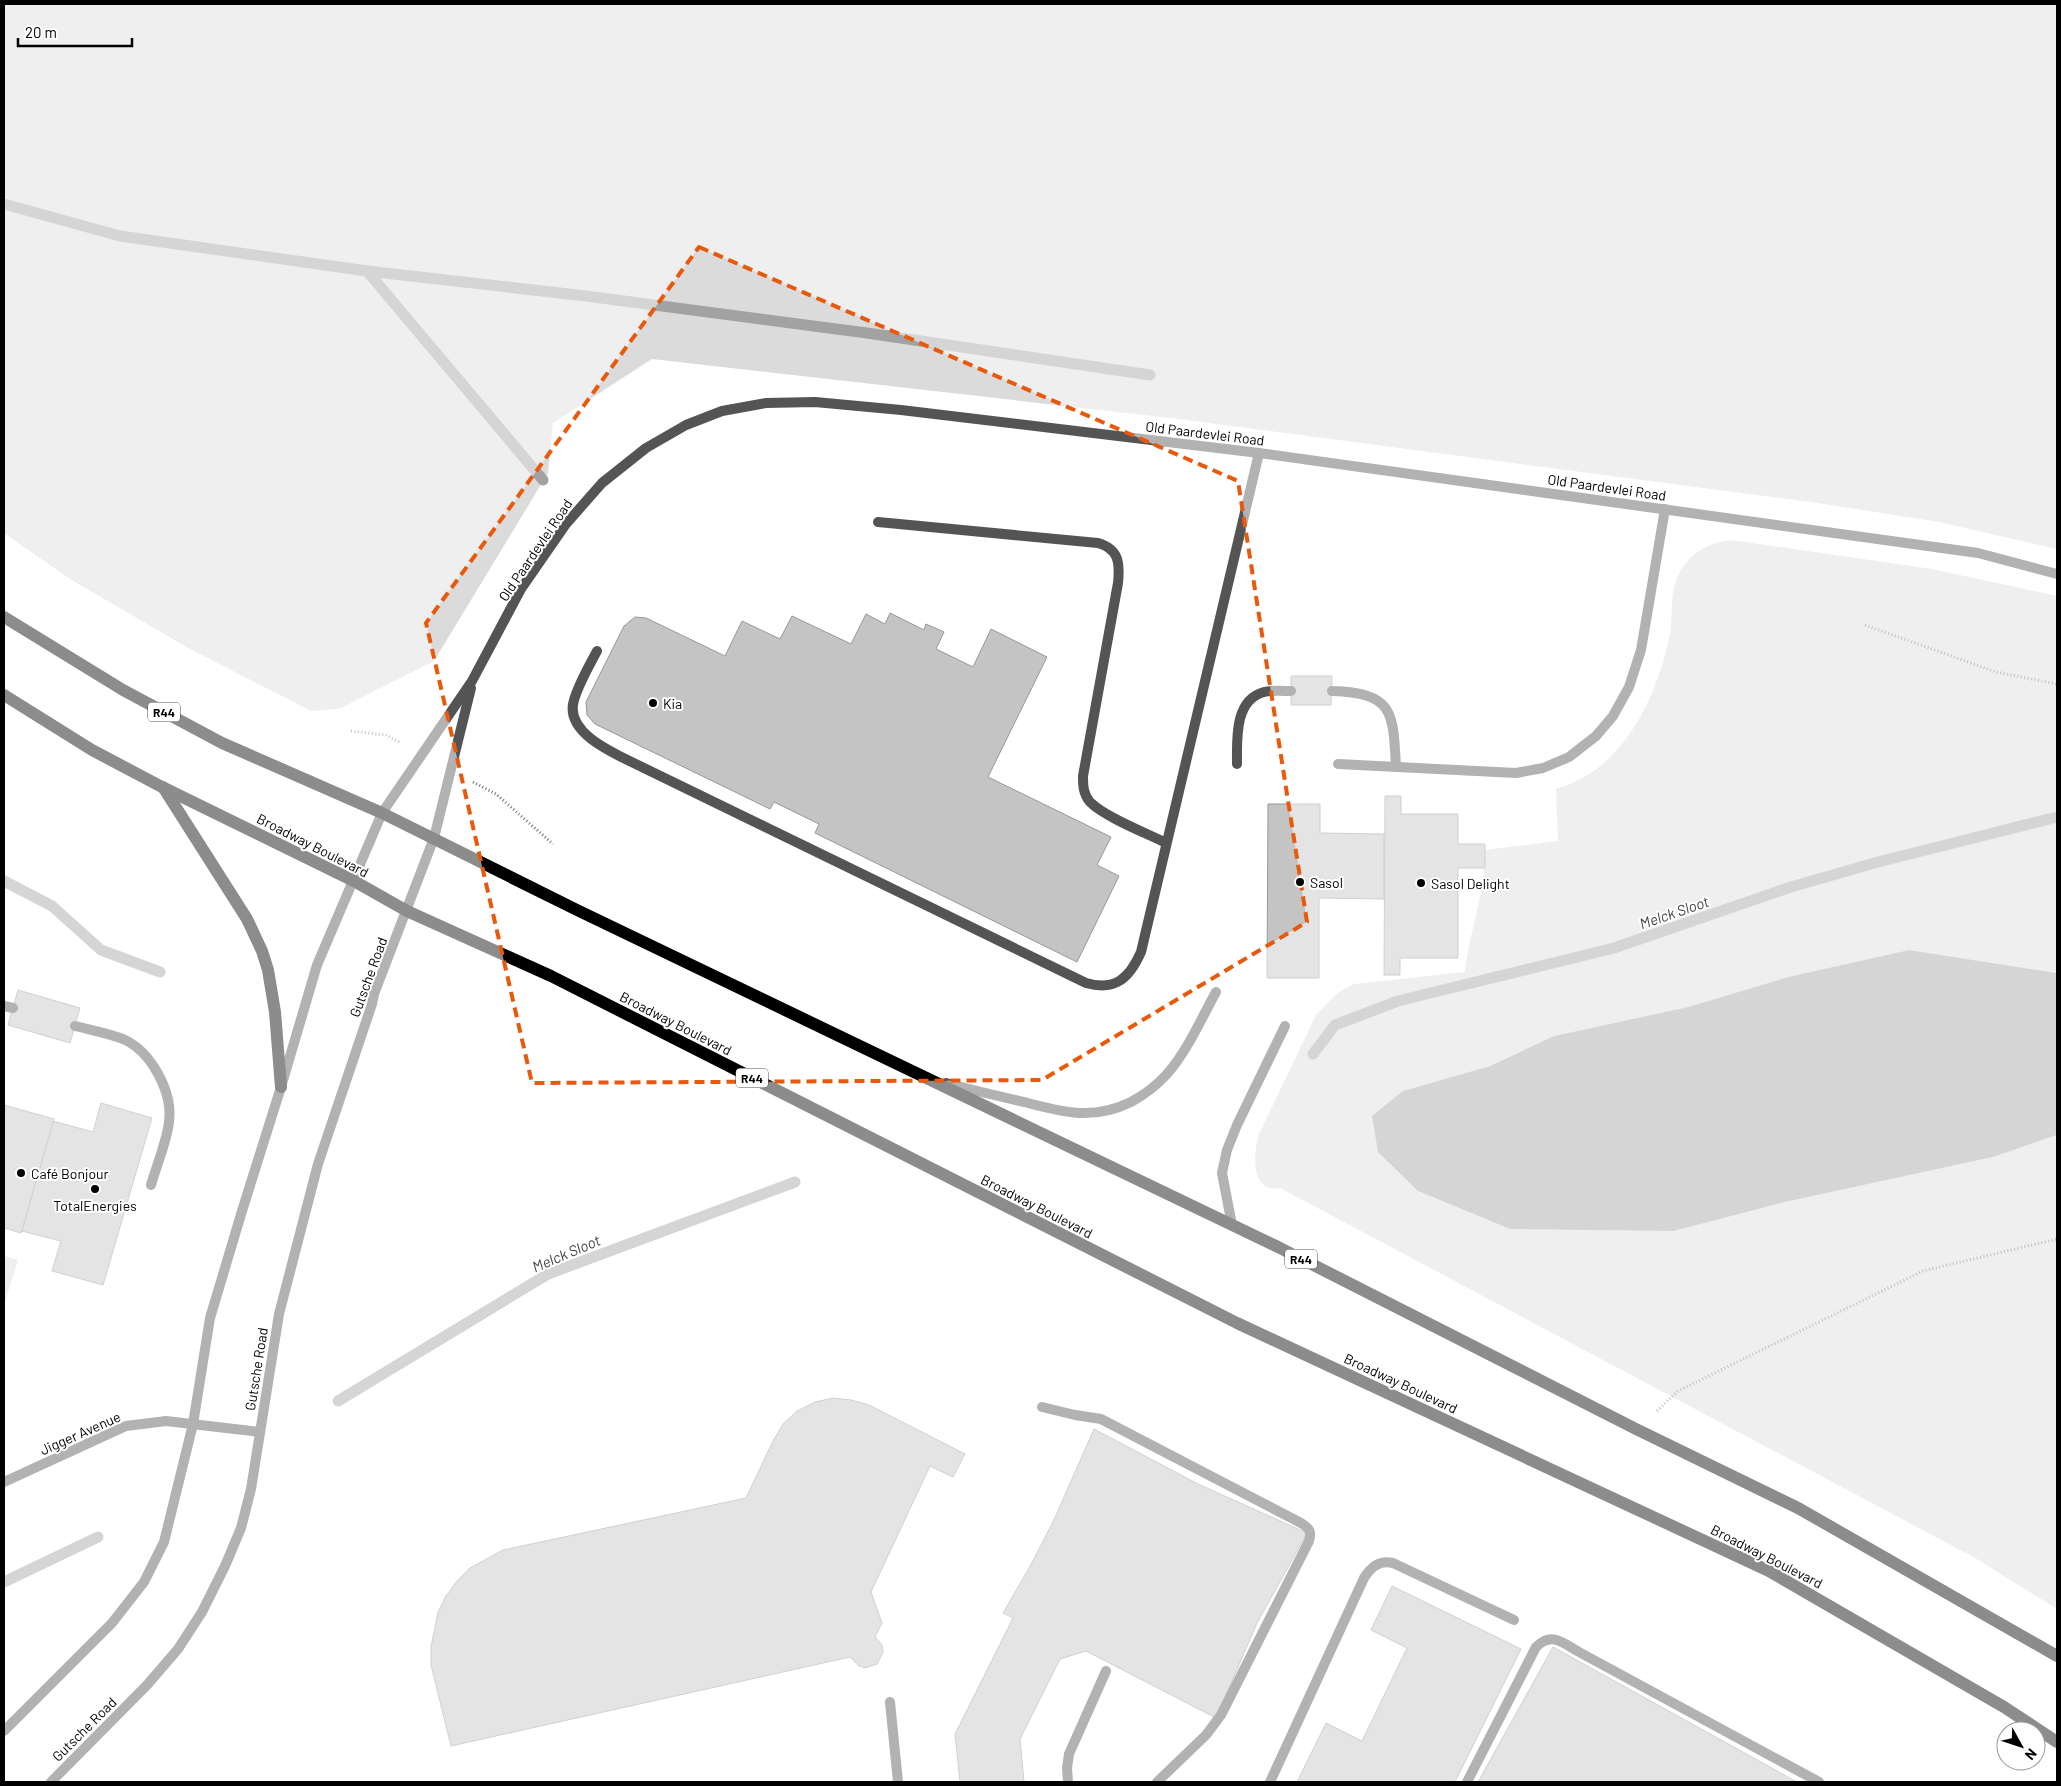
<svg xmlns="http://www.w3.org/2000/svg" width="2061" height="1786" viewBox="0 0 2061 1786" font-family="Barlow,sans-serif">
  <rect width="100%" height="100%" fill="#fff"/>
  <g fill="#dbdbdb">
    <polygon points="4,4 2057,4 2057,549 1939,522 1818,503 1171,418 652,359 553,423 548,473 434,661 339,709 311,711 190,649 70,579 4,533"/>
    <path d="M1731 540 1932 569 2057 596V973L1909 950 1788 977 1688 1007 1554 1036 1490 1066 1403 1091 1418 1191 1510 1229 1674 1231 1785 1202 1993 1157 2057 1135V1609L1975 1558 1280 1188C1250 1193 1254 1155 1258 1136L1316 1015 1336 994 1354 984 1465 972C1469 932 1486 892 1485 850L1558 841 1556 789C1624 770 1657 697 1670 634 1673 618 1670 600 1675 584 1683 557 1705 543 1731 540Z"/>
    <polygon points="4,1256 18,1260 4,1305"/>
  </g>
  <polygon fill="#a2a2a2" points="1909,950 2057,973 2057,1135 1993,1157 1785,1202 1674,1231 1510,1229 1418,1191 1378,1152 1372,1116 1403,1091 1490,1066 1554,1036 1688,1007 1788,977"/>
  <g fill="none" stroke-linecap="round" stroke-linejoin="round">
    <g stroke="#a2a2a2" stroke-width="11">
      <polyline points="4,204 120,236 367,271 543,480"/>
      <polyline points="367,271 586,296 867,333 1150,375"/>
      <polyline points="4,881 52,906 101,950 160,972"/>
      <polyline points="1313,1054 1335,1025 1398,1001 1614,948 1791,887 1878,862 2057,817"/>
      <polyline points="338,1401 548,1274 795,1182"/>
      <polyline points="4,1582 98,1537"/>
    </g>
  </g>
  <g fill="#c4c4c4" stroke="#989898">
    <polygon points="890,613 924,630 926,624 944,632 936,649 973,667 991,629 1047,657 988,777 1111,837 1097,865 1119,876 1077,962 815,833 819,824 774,802 770,809 595,724 587,715 586,702 624,626 635,617 646,618 725,656 742,621 780,639 792,616 851,644 866,614 885,624"/>
    <polygon points="1291,676 1332,676 1331,705 1291,705"/>
    <polygon points="1385,796 1401,796 1401,814 1458,814 1458,844 1485,844 1485,868 1458,868 1458,958 1400,958 1400,975 1384,975"/>
    <polygon points="1268,804 1320,804 1320,833 1384,834 1384,899 1319,898 1319,978 1267,978"/>
    <polygon points="18,990 80,1008 70,1043 8,1025"/>
    <polygon points="101,1103 152,1118 103,1285 52,1271 61,1241 22,1231 53,1121 93,1132"/>
    <polygon points="4,1105 54,1119 21,1233 4,1228"/>
    <polygon points="833,1398 851,1400 869,1405 965,1454 953,1477 930,1466 871,1592 882,1623 875,1637 882,1645 883,1652 877,1664 865,1668 859,1666 850,1657 451,1746 431,1665 431,1647 438,1612 446,1596 457,1581 470,1568 503,1550 746,1498 773,1441 783,1424 797,1411 815,1402"/>
    <polygon points="1094,1429 1198,1484 1307,1533 1257,1623 1216,1718 1086,1651 1060,1659 1020,1739 1024,1782 960,1782 955,1734 1013,1618 1003,1613 1029,1568 1053,1522"/>
    <polygon points="1392,1586 1521,1649 1455,1782 1297,1782 1326,1723 1362,1741 1407,1648 1371,1630"/>
    <polygon points="1553,1647 1797,1782 1478,1782"/>
  </g>
  <g fill="none" stroke-linecap="round" stroke-linejoin="round">
    <g stroke="#767676" stroke-width="3" stroke-dasharray="1 2.5" stroke-linecap="butt">
      <polyline points="1865,625 1996,672 2057,684"/>
      <polyline points="351,731 386,735 399,742"/>
      <polyline points="473,782 496,794 553,844"/>
      <polyline points="1657,1411 1678,1391 1923,1271 2057,1239"/>
    </g>
    <g stroke="#545454" stroke-width="10">
      <path d="M878 522 1098 543C1119 549 1120 563 1118 583L1083 776C1083 785 1083 794 1090 802 1105 817 1146 833 1166 843"/>
      <path d="M597 651C589 666 579 683 574 700 563 735 621 756 646 769L1086 983C1115 991 1129 979 1141 952L1259 453"/>
      <path d="M1332 691C1394 693 1393 712 1396 767"/>
      <path d="M1237 764C1237 740 1234 700 1264 692 1272 690 1283 691 1291 691"/>
      <polyline points="1338,764 1516,773 1543,768 1569,757 1596,736 1613,716 1629,687 1641,650 1665,509"/>
      <polyline points="4,1006 13,1008"/>
      <path d="M75 1026C91 1030 108 1033 123 1039 151 1051 173 1092 169 1122 167 1141 156 1167 151 1185"/>
      <path d="M946 1083C972 1090 998 1096 1024 1102 1063 1112 1092 1121 1131 1102 1144 1095 1157 1085 1167 1074 1188 1050 1201 1019 1216 992"/>
      <polyline points="1232,1225 1222,1173 1227,1150 1237,1125 1285,1026"/>
      <path d="M1042 1407 1075 1415 1101 1419 1301 1523C1309 1528 1312 1531 1309 1541L1221 1715 1206 1735 1157 1782"/>
      <polyline points="890,1702 898,1782"/>
      <polyline points="1068,1782 1067,1768 1069,1754 1106,1671"/>
      <path d="M1270 1782 1364 1578C1371 1567 1379 1560 1393 1563L1514 1620"/>
      <path d="M1467 1782 1536 1647C1552 1631 1563 1643 1579 1652L1819 1782"/>
    </g>
    <polyline stroke="#545454" stroke-width="10" points="4,1482 126,1426 166,1421 260,1432"/>
    <g stroke="#545454" stroke-width="10">
      <polyline points="4,1731 112,1623 144,1582 164,1542 193,1424 210,1318 242,1211 281,1087 317,965 382,813 472,681 521,589 566,524 602,483 646,448 686,425 722,411 766,403 815,402 901,410 1259,453 1978,553 2057,574"/>
      <polyline points="51,1782 147,1685 178,1649 202,1612 225,1566 241,1528 251,1489 279,1314 318,1164 372,1004 374,994 434,838 471,688"/>
    </g>
    <g stroke="#000" stroke-width="12">
      <polyline points="4,617 123,690 222,743 382,813 577,910 1278,1247 1636,1429 1798,1508 2057,1656"/>
      <polyline points="4,695 92,750 162,787 354,881 407,911 551,976 1237,1323 1769,1571 2004,1707 2057,1742"/>
      <polyline points="163,787 247,919 262,951 268,970 275,1012 281,1087"/>
    </g>
  </g>
  <path d="M0 0H2061V1786H0ZM699 247 1238 481 1307 922 1042 1080 532 1083 426 623Z" fill="#fff" fill-opacity=".55" fill-rule="evenodd"/>
  <path fill="none" stroke="#e8590c" stroke-width="4" stroke-dasharray="10 6" stroke-linejoin="round" d="M699 247 1238 481 1307 922 1042 1080 532 1083 426 623Z"/>
  <g fill="#000" stroke="#fff" stroke-width="2">
    <circle cx="653" cy="703" r="5"/>
    <circle cx="1300" cy="882" r="5"/>
    <circle cx="1421" cy="883" r="5"/>
    <circle cx="21" cy="1173" r="5"/>
    <circle cx="95" cy="1189" r="5"/>
  </g>
  <g text-anchor="middle" dominant-baseline="central" stroke-width="4" stroke-linejoin="round" paint-order="stroke">
    <g fill="#fff" stroke="#4c4c4c" stroke-width="1">
      <rect x="148" y="702.5" width="32" height="19" rx="4"/>
      <rect x="736" y="1068.5" width="32" height="19" rx="4"/>
      <rect x="1285" y="1249.5" width="32" height="19" rx="4"/>
    </g>
    <g font-size="12" font-weight="bold" fill="#000">
      <text x="164" y="712">R44</text>
      <text x="752" y="1078">R44</text>
      <text x="1301" y="1259">R44</text>
    </g>
    <g font-size="14" fill="#000" stroke="#fff">
      <text transform="translate(1205 433) rotate(7)">Old Paardevlei Road</text>
      <text transform="translate(1607 487) rotate(8)">Old Paardevlei Road</text>
      <text transform="translate(535 550) rotate(-56)">Old Paardevlei Road</text>
      <text transform="translate(313 845) rotate(27)">Broadway Boulevard</text>
      <text transform="translate(368 977) rotate(-70)">Gutsche Road</text>
      <text transform="translate(676 1023) rotate(27)">Broadway Boulevard</text>
      <text transform="translate(1037 1206) rotate(27)">Broadway Boulevard</text>
      <text transform="translate(256 1369) rotate(-81)">Gutsche Road</text>
      <text transform="translate(1401 1383) rotate(25)">Broadway Boulevard</text>
      <text transform="translate(80 1433) rotate(-24)">Jigger Avenue</text>
      <text transform="translate(1767 1556) rotate(27)">Broadway Boulevard</text>
      <text transform="translate(84 1729) rotate(-45)">Gutsche Road</text>
    </g>
    <g font-size="14" fill="#000" stroke="#fff" text-anchor="start">
      <text x="663" y="703">Kia</text>
      <text x="1310" y="882">Sasol</text>
      <text x="1431" y="883">Sasol Delight</text>
      <text x="31" y="1173">Café Bonjour</text>
      <text x="95" y="1205" text-anchor="middle">TotalEnergies</text>
    </g>
    <g font-size="15" font-style="italic" fill="#434343" stroke="#fff">
      <text transform="translate(1674 912) rotate(-19)">Melck Sloot</text>
      <text transform="translate(566 1253) rotate(-23)">Melck Sloot</text>
    </g>
  </g>
  <rect width="2061" height="1786" fill="none" stroke="#000000" stroke-width="10"/>
  <g transform="translate(2021 1746) rotate(130)"><circle r="24" fill="#ffffff" stroke="#999999"/>
  <path d="M0-4L9 19L0 12L-9 19Z" fill="#000000"/>
  <text y="-8" font-size="14" font-weight="bold" text-anchor="middle" fill="#000000">N</text>
  </g>
  <path d="M18 38v8h114v-8" fill="none" stroke="#000000" stroke-width="2.5"/>
  <text x="25" y="38" font-size="15" fill="#000000" stroke="#ffffff" stroke-width="4" paint-order="stroke">20 m</text>
</svg>
